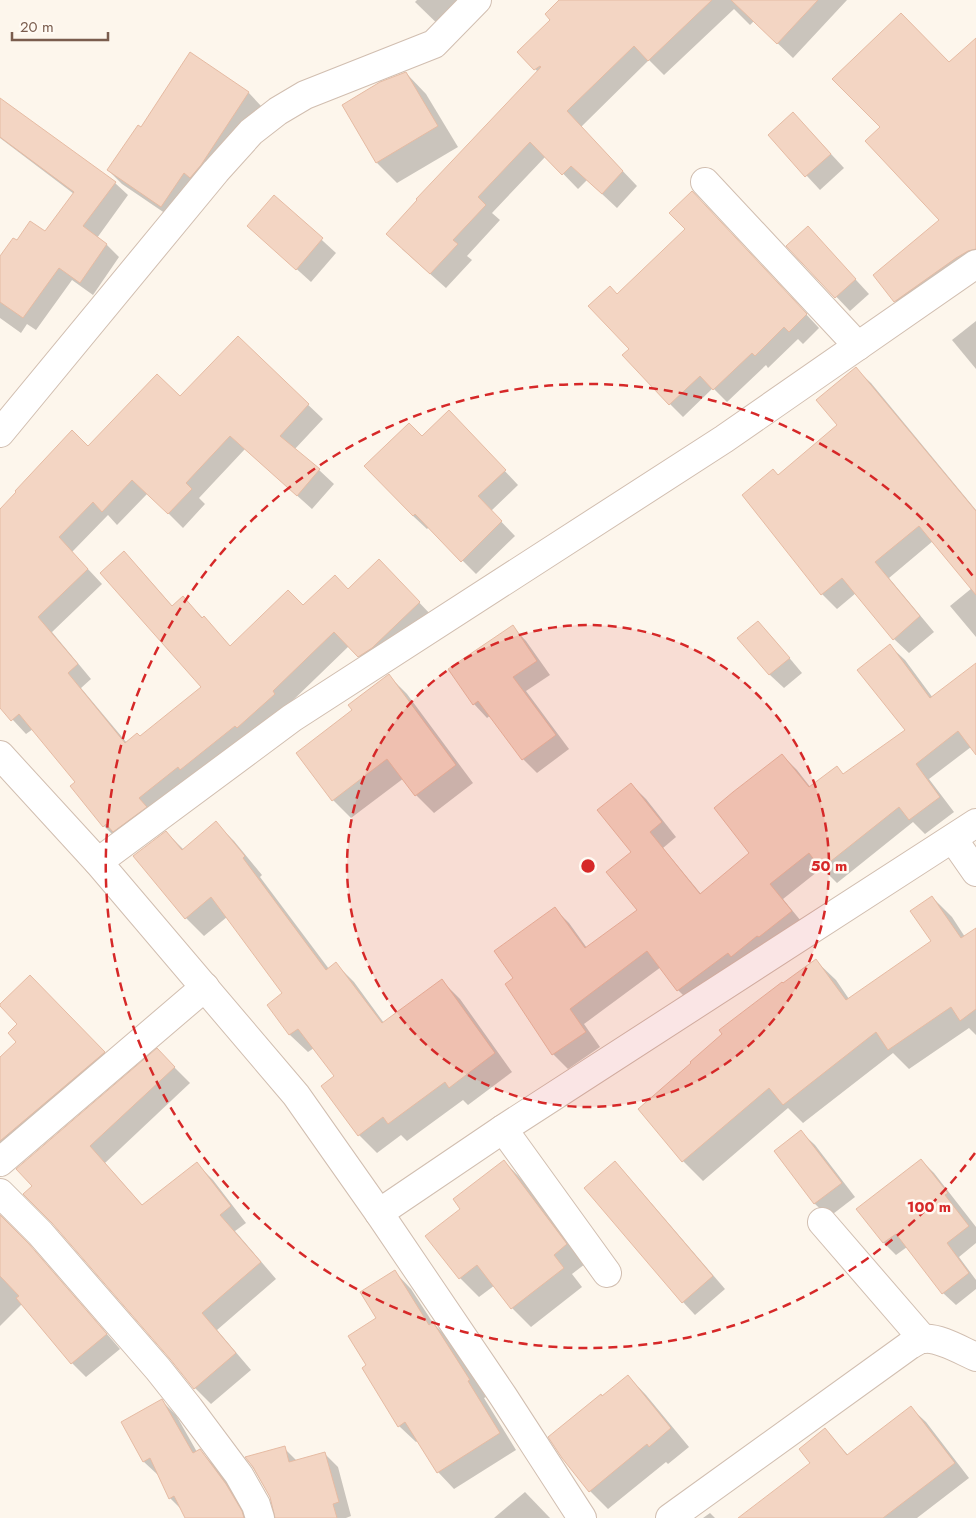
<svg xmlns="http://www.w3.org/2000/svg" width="976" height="1518" viewBox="0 0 976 1518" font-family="Jost,sans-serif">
  <rect width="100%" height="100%" fill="#fdf6ec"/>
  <g fill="#0003">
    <polygon points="417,0 473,0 448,34 415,2"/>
    <polygon points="561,0 847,0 793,58 754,21 750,25 734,9 664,75 649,60 581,127 637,186 617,208 587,180 578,189 546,156 492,213 500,220 467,256 472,260 446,288 402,249 538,72 519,52 552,20"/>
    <polygon points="190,54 249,93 262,107 175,220 122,184 108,170 141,128"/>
    <polygon points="976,61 976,269 910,315 895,301 941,220 950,64"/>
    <polygon points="406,73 426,94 458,147 397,183 377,163"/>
    <polygon points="0,116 115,183 128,195 97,238 107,245 119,257 93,295 72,280 36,330 27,324 21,333 0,318 0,258 18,242 45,233 74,194 0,138"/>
    <polygon points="807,128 844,168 820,190 769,135"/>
    <polygon points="274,196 336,253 311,282 249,226"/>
    <polygon points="705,206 819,328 803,344 798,339 768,368 766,365 727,402 713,388 683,417 670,404 630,349 617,295 687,229"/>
    <polygon points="808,228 869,294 850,311 788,246"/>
    <polygon points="976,321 976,369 952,340"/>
    <polygon points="238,338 323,419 294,450 319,470 334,484 312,509 245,449 199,498 205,504 183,528 148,493 117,525 108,515 72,552 102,584 52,632 91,679 81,688 127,743 141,738 203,687 138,567 173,607 197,612 231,647 303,607 393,575 433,617 373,670 349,646 286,707 118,840 104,826 77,783 33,729 26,734 0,706 0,511 88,448 180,398"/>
    <polygon points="856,369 871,383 976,510 976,637 950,606 972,588 933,541 889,578 934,632 909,653 894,639 856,593 837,609 822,594 743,496 778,477 838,426"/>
    <polygon points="463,426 518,485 491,511 515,536 476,574 429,527 427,529 413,516 422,437"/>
    <polygon points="758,622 771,636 802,673 784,688 770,675 739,638"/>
    <polygon points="513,627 526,641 550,675 526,691 569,749 537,773 523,759 491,715 487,718 474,704"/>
    <polygon points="890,646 905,660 933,698 976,665 976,753 971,747 929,779 954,812 925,834 913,822 837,883 822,868 783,899 805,926 693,1005 678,990 661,967 584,1024 600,1047 568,1069 553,1054 515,979 555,909 569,923 587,948 639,910 633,852 631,784 646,799 676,837 663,848 701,894 751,853 782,755 797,770 811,788 836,767 844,775 906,730"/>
    <polygon points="389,676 407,694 473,783 434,813 416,795 404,778 351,818 333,800 353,711"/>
    <polygon points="216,823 234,841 262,875 260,877 329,969 336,964 354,982 384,1023 442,981 460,999 512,1072 468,1105 463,1100 407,1141 401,1135 377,1153 359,1135 322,1086 335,1076 314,1048 308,1052 290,1035 269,1005 284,994 227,917 204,936 186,918 166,832 184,850"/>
    <polygon points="932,897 952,917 965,937 976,929 976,1035 969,1028 909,1069 893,1053 803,1123 788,1108 703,1181 683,1161 639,1109 783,985 816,961 836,980 849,999 933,942"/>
    <polygon points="30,977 121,1069 0,1157 0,1058 18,1042 19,1024"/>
    <polygon points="173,1066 190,1083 105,1163 143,1206 197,1164 213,1180 246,1223 235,1231 276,1279 217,1330 251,1370 211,1404 195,1388 171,1358 53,1222 25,1194"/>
    <polygon points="801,1132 815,1145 855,1197 829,1217 815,1204 775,1151"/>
    <polygon points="921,1160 934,1173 976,1227 976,1243 959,1257 976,1280 976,1289 956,1305 943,1293 907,1247 896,1255 884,1243 858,1210"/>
    <polygon points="504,1161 522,1180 585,1264 572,1274 582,1287 531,1327 512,1308 495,1285 479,1297 460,1278 462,1209"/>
    <polygon points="615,1163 627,1175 725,1289 695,1315 683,1302"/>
    <polygon points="0,1217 42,1259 120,1349 86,1377 72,1363 22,1304 0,1326"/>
    <polygon points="395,1272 411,1289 433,1323 450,1340 486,1397 484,1398 516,1450 454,1489 438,1472 418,1441 416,1442 399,1426 368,1365 378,1319"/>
    <polygon points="628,1376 646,1395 689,1447 668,1464 666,1462 608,1509 590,1491 603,1397"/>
    <polygon points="162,1401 176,1415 197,1452 200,1451 214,1465 239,1499 250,1518 187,1518 183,1511 170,1498 159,1475 158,1475 144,1462 123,1423"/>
    <polygon points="911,1408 926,1422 969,1478 917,1518 740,1518 812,1463 825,1429 848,1455"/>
    <polygon points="284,1448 297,1461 325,1454 338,1467 351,1516 346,1518 283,1518 247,1458"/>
    <polygon points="525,1492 550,1518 494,1518"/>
    <polygon points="710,1513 715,1518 703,1518"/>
  </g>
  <g fill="#f3d5c3" stroke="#e6bba3">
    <polygon points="559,0 712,0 648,61 634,46 567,111 623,171 602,194 571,166 562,175 530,142 478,197 486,205 453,240 458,244 430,274 386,234 417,200 416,199 541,67 540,66 534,70 517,52 550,20 545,14"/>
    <polygon points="731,0 818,0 777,44"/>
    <polygon points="901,13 949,62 976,38 976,249 968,251 956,258 894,302 873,275 939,220 865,141 880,127 832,79"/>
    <polygon points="190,52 249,92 201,165 190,178 184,173 161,207 107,170 138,125 141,127"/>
    <polygon points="406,72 438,126 376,163 342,105 380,82"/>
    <polygon points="0,98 116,182 83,226 107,244 80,283 59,268 23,318 0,302 0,256 13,238 17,240 30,221 45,231 74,192 0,137"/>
    <polygon points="793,112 831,154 805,177 768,135"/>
    <polygon points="692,191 807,314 789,332 784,327 755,356 752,353 713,390 700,376 669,405 622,355 629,349 588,306 610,286 617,294 685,229 669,213"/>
    <polygon points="274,195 323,238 296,270 247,226"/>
    <polygon points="808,226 856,279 835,298 786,246"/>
    <polygon points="238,336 309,404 280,436 320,469 297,496 230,436 186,483 192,489 168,514 132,480 102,512 93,502 59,537 88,569 38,617 78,664 68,673 125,743 137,733 140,736 201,687 100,573 124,551 172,606 183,596 202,618 204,616 230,646 288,590 303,605 335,575 348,589 379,559 420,602 372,648 358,657 334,632 273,691 275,694 237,728 235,726 180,770 178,767 139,798 147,807 113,832 106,824 103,827 70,786 75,782 19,714 11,721 0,708 0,509 16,492 15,491 72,430 88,446 157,374 180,396"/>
    <polygon points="856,367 976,511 976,595 919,526 875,562 920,616 893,640 842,578 821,595 742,495 773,469 778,475 837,425 816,400"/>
    <polygon points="449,410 506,470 478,496 502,521 461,562 415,514 413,516 364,466 409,423 422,436"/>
    <polygon points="758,621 790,658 769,675 737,638"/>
    <polygon points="513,625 537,661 513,677 556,735 522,760 478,701 473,705 448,669"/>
    <polygon points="890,644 930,698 976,663 976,755 958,731 916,764 940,797 909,820 899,807 821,869 809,853 770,884 792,911 759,937 757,936 731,957 728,953 677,991 647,951 570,1009 586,1032 552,1055 505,984 513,978 494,951 555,907 585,948 637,910 606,872 631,852 597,810 631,783 662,822 650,832 700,894 749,853 714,808 733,792 782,754 809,787 837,766 843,774 905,730 857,670"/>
    <polygon points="389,674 456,765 415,796 387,759 332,801 296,753 352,710 348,705"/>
    <polygon points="216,821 245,856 243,858 326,970 336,962 382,1023 442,979 495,1053 449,1088 445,1082 388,1124 383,1117 358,1136 321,1086 334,1076 298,1029 289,1035 267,1005 282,993 211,897 185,919 133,856 166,831 182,850"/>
    <polygon points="932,896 961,938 976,928 976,1009 960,1021 951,1007 888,1050 876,1032 783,1105 769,1088 682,1162 638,1109 691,1063 690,1062 722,1034 719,1030 782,982 783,983 816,959 846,1000 931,941 910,911"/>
    <polygon points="30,975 105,1052 0,1141 0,1057 16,1042 8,1033 17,1024 0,1006 0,1004"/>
    <polygon points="157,1048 175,1067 90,1146 142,1205 197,1162 231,1206 220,1215 261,1262 202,1313 236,1353 194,1389 170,1359 52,1223 23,1194 32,1186 16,1169"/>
    <polygon points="801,1130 842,1183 814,1204 774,1151"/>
    <polygon points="921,1159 948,1193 945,1195 969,1226 947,1243 969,1273 942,1294 896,1234 883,1243 856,1209"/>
    <polygon points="504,1160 567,1244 554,1255 564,1268 511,1309 477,1265 459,1279 425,1236 460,1209 453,1199"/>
    <polygon points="615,1161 713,1276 682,1303 584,1188"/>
    <polygon points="0,1215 29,1244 107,1334 71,1364 16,1298 19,1296 0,1276"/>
    <polygon points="395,1270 429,1325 433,1322 470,1380 468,1381 500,1433 437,1473 405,1422 398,1427 362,1368 366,1365 348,1336 376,1318 360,1292"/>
    <polygon points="628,1375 671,1428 649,1447 647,1444 589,1492 562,1458 548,1437 601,1394 602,1396"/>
    <polygon points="162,1399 193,1453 200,1449 226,1484 242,1511 244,1518 185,1518 174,1496 169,1499 150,1458 143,1462 121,1422"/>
    <polygon points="911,1406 955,1463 883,1518 738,1518 810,1463 799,1449 825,1428 847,1455"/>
    <polygon points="285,1446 289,1462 325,1452 339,1502 333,1504 337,1518 275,1518 270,1497 253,1467 245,1457"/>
  </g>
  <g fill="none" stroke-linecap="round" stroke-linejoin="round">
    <g stroke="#d1beb0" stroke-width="30">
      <g id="minor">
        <polyline points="705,182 858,346"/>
        <polyline points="0,433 216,171 251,132 278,111 305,95 434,44 477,0"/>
        <polyline points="0,755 98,862 296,1095 379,1213"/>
        <polyline points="953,839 976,872"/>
        <polyline points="98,862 292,718 724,439 976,264"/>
        <polyline points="503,1129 607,1273"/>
        <polyline points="0,1162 205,987"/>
        <polyline points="0,1193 40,1233 158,1369 189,1408 239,1475 256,1505 260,1518"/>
        <polyline points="822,1222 923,1339"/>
        <polyline points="582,1518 503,1396 379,1213 503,1129 976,823"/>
        <path d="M670 1518 910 1345C914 1343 919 1339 924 1339 939 1337 962 1351 976 1357"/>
      </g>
    </g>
    <use href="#minor" stroke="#fff" stroke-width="28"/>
  </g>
  <circle cx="588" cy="866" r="241" fill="#d62828" fill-opacity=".12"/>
  <g fill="none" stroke="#d62828" stroke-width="2.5" stroke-dasharray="9 6">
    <circle cx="588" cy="866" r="241"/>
    <path d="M975 1153A482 482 0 1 1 975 579"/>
  </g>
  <circle cx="588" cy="866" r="8" fill="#d62828" stroke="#fffaf3" stroke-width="2.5"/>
  <g font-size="15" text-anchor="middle" font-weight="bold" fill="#d62828" stroke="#fffaf3" stroke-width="5" stroke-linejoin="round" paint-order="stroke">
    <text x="829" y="871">50 m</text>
    <text x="929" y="1212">100 m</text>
  </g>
  <path d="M12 32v8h96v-8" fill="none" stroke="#7a5c4d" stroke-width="2.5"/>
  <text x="20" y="32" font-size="15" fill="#7a5c4d" stroke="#fffaf3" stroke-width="4" paint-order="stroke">20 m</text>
</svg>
